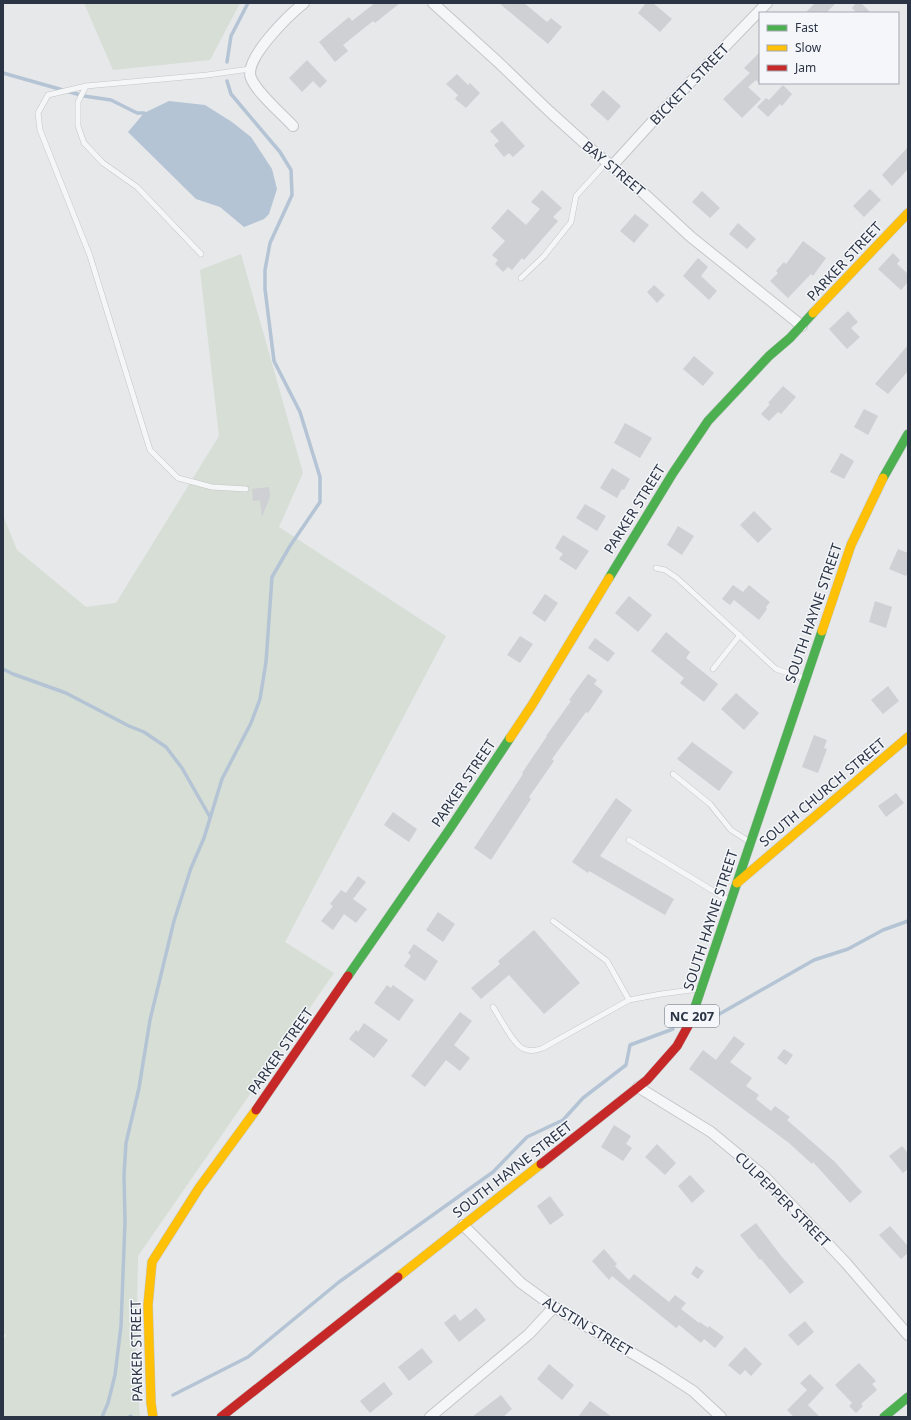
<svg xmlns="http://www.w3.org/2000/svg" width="911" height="1420" viewBox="0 0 911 1420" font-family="'Noto Sans',sans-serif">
  <rect width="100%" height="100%" fill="#e6e8ea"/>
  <g fill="#d6ded6">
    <polygon points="84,3 240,3 210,60 113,70"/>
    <polygon points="241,254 303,473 279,527 446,636 285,942 334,973 138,1256 136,1363 140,1417 3,1417 3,1339 6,1336 3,1332 3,515 17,550 86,607 116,603 219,436 200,270"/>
  </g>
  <polygon fill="#b4c4d5" points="169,101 205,105 232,122 251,137 272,169 277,189 269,214 264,219 244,227 220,207 196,199 128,132 144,113"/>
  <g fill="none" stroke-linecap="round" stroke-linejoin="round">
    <g stroke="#b4c4d5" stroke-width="3.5">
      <polyline points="227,62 231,36 248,3"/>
      <polyline points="3,73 84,96 111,100 137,113 144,113"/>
      <polyline points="3,669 13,674 66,693 129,726 144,732 166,747 182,768 210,817"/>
      <polyline points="702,1024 814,960 848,949 883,930 908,921"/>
      <polyline points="173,1395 248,1357 339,1282 493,1172 527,1137 563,1120 583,1098 626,1065 630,1045 673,1029"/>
      <polyline points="102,1417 108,1403 115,1375 121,1326 125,1222 124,1175 126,1143 139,1088 150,1020 174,921 191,868 204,838 222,779 251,723 260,699 266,662 272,577 290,546 320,502 320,477 300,412 274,361 265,289 265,270 270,243 292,195 291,170 280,152 231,94 227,81"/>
      <polyline points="129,1417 131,1416"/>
    </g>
  </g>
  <g fill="#ced0d3">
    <polygon points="375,3 400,3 375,23 373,21 343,45 348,51 335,62 319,42 349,17 352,21"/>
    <polygon points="499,3 524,3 547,22 551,18 562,27 548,44"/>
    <polygon points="646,3 653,3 672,19 660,32 638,13"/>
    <polygon points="815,3 836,3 826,13 805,13"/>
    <polygon points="856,3 861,3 871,13 857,13 852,8"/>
    <polygon points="760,52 760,84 756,80 748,87 761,99 742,118 723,99 750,73 744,68"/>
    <polygon points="307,60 327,81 320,88 313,81 302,92 289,78"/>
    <polygon points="457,74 468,85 470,83 480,93 466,108 455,99 458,95 446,84"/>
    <polygon points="783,85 792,94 782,106 780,104 768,117 757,107 766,98 769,100"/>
    <polygon points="603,90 621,106 608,121 590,105"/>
    <polygon points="502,121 525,146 513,157 509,153 504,157 494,145 499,141 490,131"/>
    <polygon points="908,147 908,169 892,186 882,175"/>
    <polygon points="870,189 881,200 864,217 853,206"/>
    <polygon points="542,190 562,208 553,217 558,221 524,260 522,258 512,270 508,267 503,272 495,264 498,260 492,255 505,241 491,228 508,209 526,225 540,209 531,202"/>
    <polygon points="702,191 720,208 710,218 692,202"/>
    <polygon points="635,214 649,225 634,243 620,231"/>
    <polygon points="738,223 756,239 747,249 729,234"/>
    <polygon points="803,241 826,258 813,276 811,274 788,298 770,281 778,273 776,271 784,262 786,264"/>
    <polygon points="893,253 900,260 897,264 908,274 908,282 901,290 878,269"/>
    <polygon points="698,258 708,267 701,276 717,291 709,300 683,276"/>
    <polygon points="654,285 665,295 657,303 647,292"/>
    <polygon points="848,311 858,322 851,328 860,337 847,349 829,329"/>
    <polygon points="908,345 908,371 888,394 875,384"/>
    <polygon points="694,356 714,373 703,386 683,369"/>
    <polygon points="783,386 796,397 781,414 778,412 769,421 761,414 770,404 768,403"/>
    <polygon points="864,409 878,416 868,435 854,427"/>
    <polygon points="625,423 652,438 640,458 614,443"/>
    <polygon points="841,453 854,461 844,479 830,472"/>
    <polygon points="612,468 630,479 624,490 622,489 617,498 600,488"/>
    <polygon points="269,487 270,497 262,517 260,500 253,501 252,489"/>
    <polygon points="585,504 606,516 597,531 576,518"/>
    <polygon points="754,511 772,529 758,543 740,525"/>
    <polygon points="678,526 694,536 682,555 667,545"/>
    <polygon points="563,535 589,551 576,570 559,559 563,554 555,548"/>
    <polygon points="898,549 908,553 908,571 906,576 889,569"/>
    <polygon points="733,585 743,592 749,585 770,602 766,607 767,609 759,620 734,600 730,605 722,599"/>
    <polygon points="545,594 558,603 545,622 532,613"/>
    <polygon points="629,596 652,615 638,632 615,613"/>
    <polygon points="875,601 892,607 886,628 869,622"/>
    <polygon points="666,632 690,652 686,658 718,684 704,702 680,683 684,678 651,651"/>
    <polygon points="520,636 533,644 520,663 507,655"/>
    <polygon points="595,638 615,653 608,662 588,648"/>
    <polygon points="588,674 597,680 594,684 603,691 588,713 586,712 552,759 554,761 529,797 531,799 491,860 474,848 523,774 522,773 547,736 546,736 571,701 569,700"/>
    <polygon points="888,686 899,701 883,714 871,700"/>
    <polygon points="736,693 759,713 744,730 721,709"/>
    <polygon points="814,735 827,740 824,748 827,749 818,773 802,767"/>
    <polygon points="692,742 733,772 719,791 677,759"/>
    <polygon points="896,793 904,803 886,817 878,806"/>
    <polygon points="616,798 632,810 600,856 674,899 665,915 589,871 588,873 572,862"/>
    <polygon points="393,812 417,829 409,842 384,825"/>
    <polygon points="358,876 366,882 353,899 367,909 356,923 344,914 333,930 321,921 333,906 330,904 341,890 346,893"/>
    <polygon points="438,912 455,924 443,942 426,930"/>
    <polygon points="534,930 580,983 544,1014 509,975 481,999 471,988 500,964 498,961"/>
    <polygon points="414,944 438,961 425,981 404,966 411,956 408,953"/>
    <polygon points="387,985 391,988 393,985 414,1000 399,1021 374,1003"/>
    <polygon points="460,1012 472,1021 454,1045 470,1058 460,1071 446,1060 425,1087 411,1076"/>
    <polygon points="364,1023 388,1040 374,1058 349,1039 356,1030 358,1032"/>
    <polygon points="734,1036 745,1044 730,1062 752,1078 746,1086 759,1095 756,1099 771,1111 775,1106 790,1117 787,1120 834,1161 862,1192 850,1203 813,1162 812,1164 789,1143 689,1069 703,1050 716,1060"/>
    <polygon points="784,1049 793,1055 786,1065 777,1058"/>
    <polygon points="614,1125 631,1136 626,1144 632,1148 623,1161 601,1147"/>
    <polygon points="657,1144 676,1163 665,1175 645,1157"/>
    <polygon points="902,1146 908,1153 908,1169 903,1173 889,1156"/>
    <polygon points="690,1175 705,1191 692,1203 678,1186"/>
    <polygon points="550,1196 564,1215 550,1225 537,1206"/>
    <polygon points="756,1223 782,1257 804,1282 790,1294 761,1259 760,1260 740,1235"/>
    <polygon points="890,1226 908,1246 908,1253 901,1259 879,1235"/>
    <polygon points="604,1249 617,1264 615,1266 629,1280 634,1274 669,1302 675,1295 686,1303 681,1309 699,1323 700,1322 708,1328 709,1326 724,1337 715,1348 704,1339 701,1343 679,1325 676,1328 612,1276 609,1280 592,1261"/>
    <polygon points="696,1266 704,1271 698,1279 691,1274"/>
    <polygon points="476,1308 486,1320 459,1342 444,1323 455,1314 460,1321"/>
    <polygon points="805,1321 814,1332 798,1346 788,1335"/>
    <polygon points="745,1347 762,1364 751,1376 745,1370 740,1375 728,1365"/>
    <polygon points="422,1348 433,1362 409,1381 398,1367"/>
    <polygon points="859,1363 876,1381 872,1384 877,1390 861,1404 863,1406 856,1413 849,1406 852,1403 835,1385"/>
    <polygon points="549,1364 574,1385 562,1400 537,1379"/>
    <polygon points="810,1374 824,1388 808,1405 820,1417 794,1417 787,1410 807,1390 800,1383"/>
    <polygon points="384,1382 393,1394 370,1413 360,1401"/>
    <polygon points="501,1395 512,1409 503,1417 472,1417"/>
    <polygon points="590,1401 612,1417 578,1417"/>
  </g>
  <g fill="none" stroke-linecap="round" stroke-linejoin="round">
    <g stroke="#c4c6c8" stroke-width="6">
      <g id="lane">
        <polyline points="86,86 78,102 78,126 84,143 103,163 137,187 201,254"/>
        <polyline points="521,278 544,256 571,222 576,196 607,162"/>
        <polyline points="246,489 212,487 178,478 150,450 90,256 40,130 38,113 48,95 86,86 207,75 250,69"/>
        <polyline points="656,568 665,570 677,578 776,669 804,678"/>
        <polyline points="713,669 740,635"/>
        <polyline points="673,774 710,804 731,830 750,842"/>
        <polyline points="629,840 730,901"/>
        <polyline points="553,921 607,961 629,1000 661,994 699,989"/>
        <path d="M493 1007C500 1017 513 1045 524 1049 531 1052 537 1050 543 1048L629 1000"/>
      </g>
    </g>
    <g stroke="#c4c6c8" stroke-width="12">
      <g id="street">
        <polyline points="433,3 498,62 550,112 591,149 638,188 691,237 802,326"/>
        <path d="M293 126C281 113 257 93 251 78 243 59 290 14 304 3"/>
        <polyline points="612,166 652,122 767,3"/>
        <polyline points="638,1087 711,1132 764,1176 846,1263 908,1335"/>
        <polyline points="463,1225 521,1283 554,1307 659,1369 693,1391 721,1417"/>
        <polyline points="430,1417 529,1334 554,1307"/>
      </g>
    </g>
    <g stroke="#c4c6c8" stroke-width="10">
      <g id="fast">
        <polyline points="883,478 908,434"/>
        <polyline points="609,578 673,473 708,421 769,356 790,338 813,313"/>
        <polyline points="348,976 449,830 510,738"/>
        <polyline points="694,1010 822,631"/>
        <polyline points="884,1417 908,1397"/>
      </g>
    </g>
    <g stroke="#c4c6c8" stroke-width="10">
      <g id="slow">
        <polyline points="813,313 908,213"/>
        <polyline points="822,631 851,545 883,478"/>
        <polyline points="510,738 532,705 609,578"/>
        <polyline points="737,883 908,737"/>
        <polyline points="398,1277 541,1164"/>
        <polyline points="153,1417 151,1403 148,1305 152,1262 199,1188 256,1110"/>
      </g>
    </g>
    <g stroke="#c4c6c8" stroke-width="10">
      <g id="jam">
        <polyline points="256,1110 348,976"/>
        <polyline points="541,1164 647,1080 677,1046 688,1026 694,1010"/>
        <polyline points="221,1417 398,1277"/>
      </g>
    </g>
    <use href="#lane" stroke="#f5f6f7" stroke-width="5"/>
    <use href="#street" stroke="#f5f6f7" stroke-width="10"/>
    <use href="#fast" stroke="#4caf50" stroke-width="9"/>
    <use href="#slow" stroke="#ffc107" stroke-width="9"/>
    <use href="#jam" stroke="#c62828" stroke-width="9"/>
  </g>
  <g text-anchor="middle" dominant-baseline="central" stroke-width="3" stroke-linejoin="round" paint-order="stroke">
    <rect fill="#f4f6f9" stroke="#676e7b" stroke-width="1" x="665" y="1005" width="54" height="22" rx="3"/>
    <g font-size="13" font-weight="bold" fill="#2b3445">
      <text x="692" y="1016">NC 207</text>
    </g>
    <g font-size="14" fill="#2b3445" stroke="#f4f6f9">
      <text transform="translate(689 84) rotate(-46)">BICKETT STREET</text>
      <text transform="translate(614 168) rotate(40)">BAY STREET</text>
      <text transform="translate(844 261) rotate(-47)">PARKER STREET</text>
      <text transform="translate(634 509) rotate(-58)">PARKER STREET</text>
      <text transform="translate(813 613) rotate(-71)">SOUTH HAYNE STREET</text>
      <text transform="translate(463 783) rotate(-56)">PARKER STREET</text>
      <text transform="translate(822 792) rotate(-40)">SOUTH CHURCH STREET</text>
      <text transform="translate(710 920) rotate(-72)">SOUTH HAYNE STREET</text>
      <text transform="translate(280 1051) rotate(-55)">PARKER STREET</text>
      <text transform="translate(512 1169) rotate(-38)">SOUTH HAYNE STREET</text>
      <text transform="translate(783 1199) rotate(45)">CULPEPPER STREET</text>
      <text transform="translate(588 1326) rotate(31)">AUSTIN STREET</text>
      <text transform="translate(136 1351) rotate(-91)">PARKER STREET</text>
    </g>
  </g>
  <rect width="911" height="1420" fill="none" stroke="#2b3445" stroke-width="8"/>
  <rect x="759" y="12" width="140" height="72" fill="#f4f6f9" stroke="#a4a8b1"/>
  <rect x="767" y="25" width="20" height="6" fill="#4caf50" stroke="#a4a8b1"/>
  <text x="795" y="32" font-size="12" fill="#2b3445">Fast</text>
  <rect x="767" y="45" width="20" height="6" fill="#ffc107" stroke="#a4a8b1"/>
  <text x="795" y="52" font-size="12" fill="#2b3445">Slow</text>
  <rect x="767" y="65" width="20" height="6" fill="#c62828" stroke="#a4a8b1"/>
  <text x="795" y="72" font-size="12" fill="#2b3445">Jam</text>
</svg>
